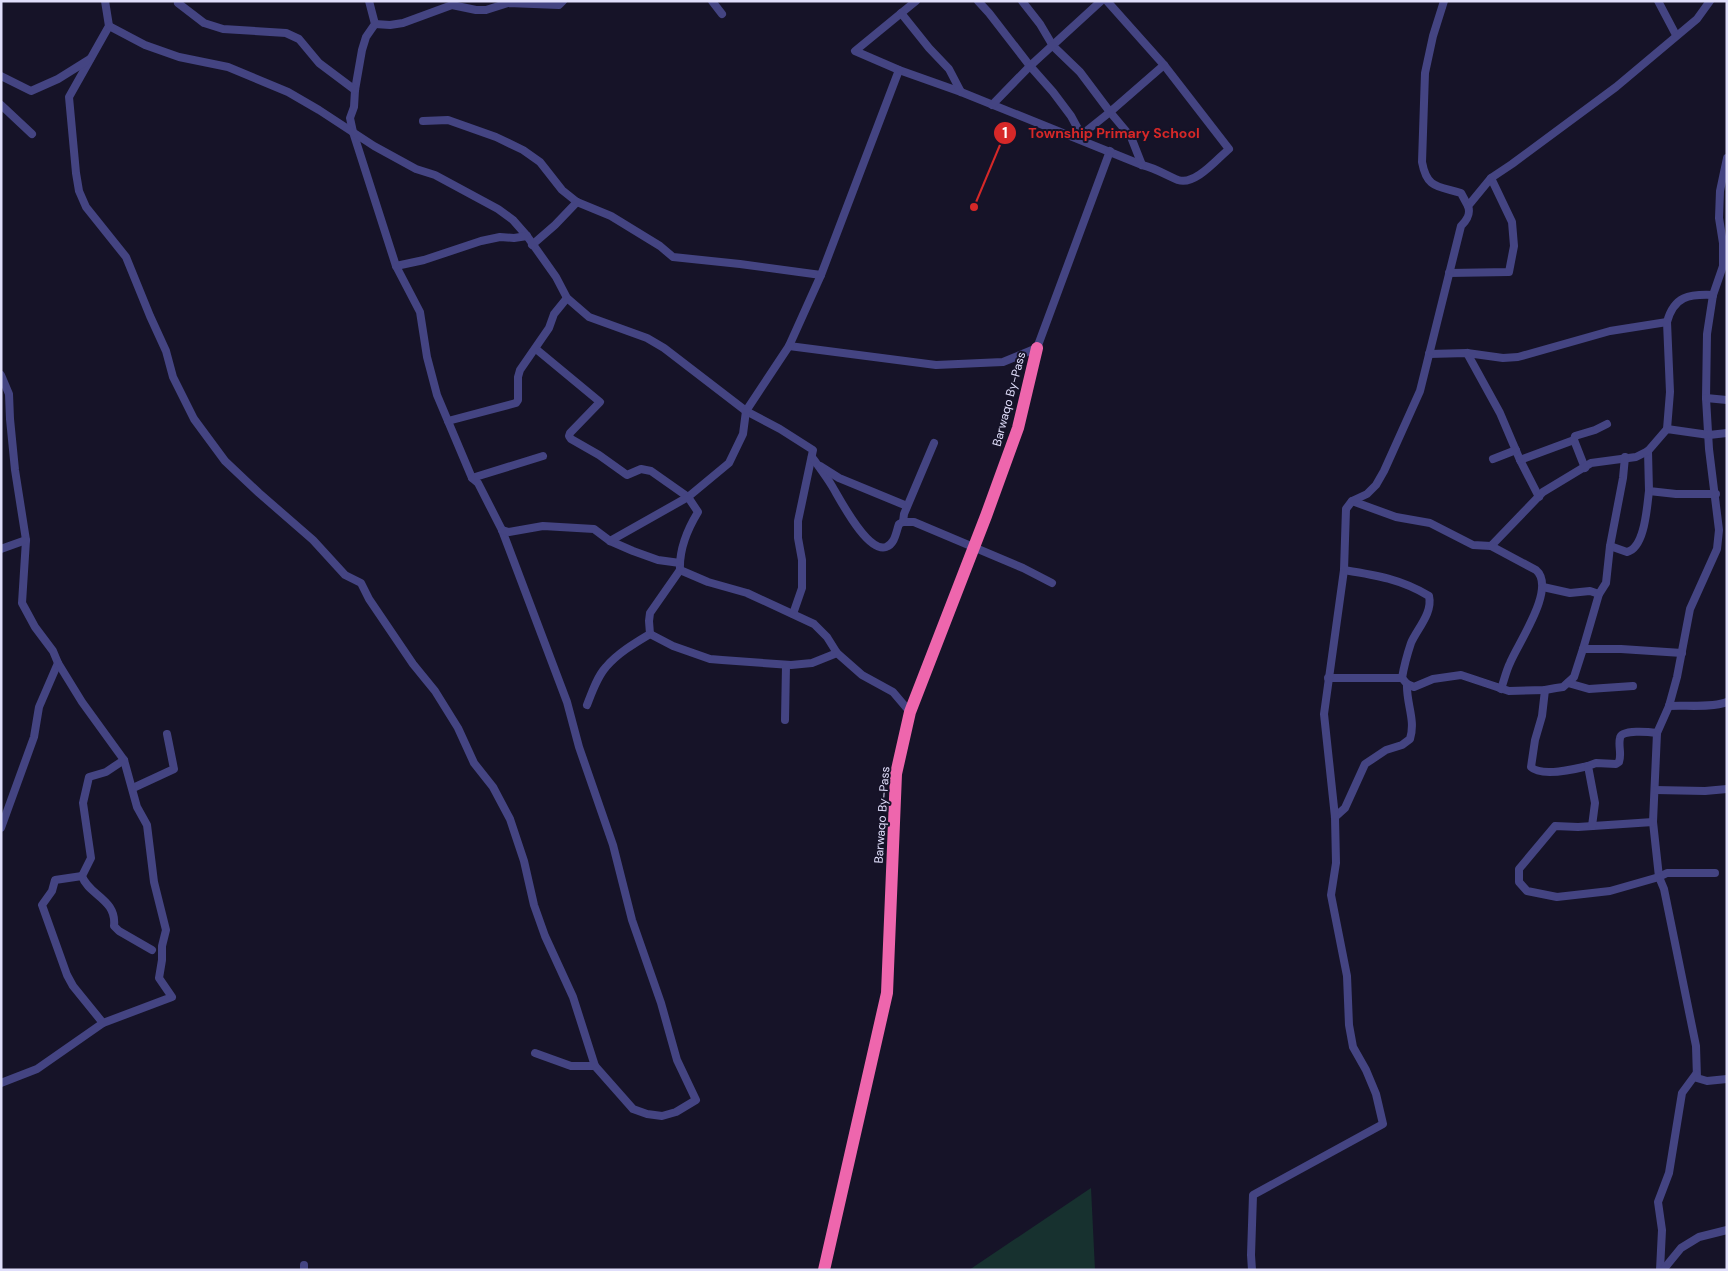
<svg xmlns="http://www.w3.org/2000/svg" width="1728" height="1271" viewBox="0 0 1728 1271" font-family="'DM Sans',sans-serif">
  <rect width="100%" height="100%" fill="#161328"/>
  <polygon fill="#17312f" points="1091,1188 1095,1270 969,1270"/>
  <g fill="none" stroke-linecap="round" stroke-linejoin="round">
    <g stroke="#444482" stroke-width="8">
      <polyline points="105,1 109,26 69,97 76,173 79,191 86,207 126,257 150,316 166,351 173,377 194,419 225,461 259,493 313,540 345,575 361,583 369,599 413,664 435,691 458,728 474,763 493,787 510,819 524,861 534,905 545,936 573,997 595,1066"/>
      <polyline points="369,1 375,24 366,37 362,50 355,90 354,107 350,118 353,132 396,266 420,312 427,357 437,395 472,478 478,483 502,530 567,702 579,747 613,845 632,920 661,1003 677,1060 696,1100 676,1112 662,1116 647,1114 633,1109 595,1066 571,1066 535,1053"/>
      <polyline points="712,1 722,14"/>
      <path d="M916 1 855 51 899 70 961 92 1142 165C1155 168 1166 175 1178 180 1195 186 1217 159 1229 149L1164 65 1107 1"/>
      <polyline points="978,1 989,13 1030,66 1053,92 1071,116 1084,140"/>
      <polyline points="1022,1 1040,24 1053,46 1080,72 1110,112 1131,137 1142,165"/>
      <path d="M1444 1 1433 36 1425 73 1422 162C1427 189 1438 186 1461 193L1468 206"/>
      <polyline points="1658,1 1676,35"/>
      <polyline points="178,3 204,23 223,29 286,33 299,39 319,63 355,90"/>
      <polyline points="901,13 929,48 949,69 961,92"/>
      <polyline points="375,24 390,25 403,23 452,5 476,10 486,10 508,3 559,5 563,1"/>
      <polyline points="109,26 145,45 179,57 228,67 288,92 319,110 374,146 416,169 435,175 498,209 513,220 527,236 556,277 567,298 589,317 647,338 664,348 746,411 780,429 813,450 798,521 798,538 802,560 802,588 793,614"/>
      <polyline points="1,76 31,91 58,79 90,59"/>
      <polyline points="1,105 32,134"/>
      <polyline points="992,105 1030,66 1101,1"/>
      <polyline points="423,121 448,120 496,137 523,150 540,162 562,190 577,202 611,216 660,246 673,257 740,264 821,275"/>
      <polyline points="1080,136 1110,112 1164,65"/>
      <polyline points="1727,158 1720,191 1719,218 1723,243 1723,266 1713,295 1707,334 1706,398 1709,449 1719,530 1717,549 1690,609 1677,677 1669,706 1657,733 1653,822 1659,877 1664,889 1696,1046 1697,1078 1707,1081 1727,1079"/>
      <polyline points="532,245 555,225 577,202"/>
      <polyline points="396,266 424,260 481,241 500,237 514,238 527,236"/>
      <polyline points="1449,273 1509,272 1514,246 1512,222 1491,178"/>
      <polyline points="789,346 936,365 1003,362 1037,348 1110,151"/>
      <path d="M536 349 600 402 570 433 569 436 571 439 599 455 627 475 641 469 651 471 688 497 698 512C687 530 679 549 680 570L650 613 649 621 650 634C635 643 618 653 606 667 597 677 592 692 587 705"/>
      <polyline points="1467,353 1500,413 1520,460 1539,497"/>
      <polyline points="1429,354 1467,353 1503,358 1518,357 1610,331 1667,322"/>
      <polyline points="1,375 9,394 10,419 15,470 26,540 22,603 35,627 53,651 58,663 39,707 34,737 1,828"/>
      <polyline points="1706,398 1727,400"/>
      <polyline points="448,421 516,403 518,400 518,377 520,370 549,328 554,314 567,298"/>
      <path d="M1667 429 1670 392 1667 322C1674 296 1689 294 1713 295"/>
      <polyline points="1648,451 1649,491 1676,494 1716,494"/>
      <path d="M812 457C819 467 826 476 832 486 840 499 867 553 886 547 895 544 896 532 899 524L903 522H914L1023 568 1052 583"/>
      <polyline points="1493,459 1516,450"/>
      <polyline points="1520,460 1574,440"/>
      <polyline points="820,466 839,478 907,506"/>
      <polyline points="1585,468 1574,440 1575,436 1595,430 1607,424"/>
      <polyline points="472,478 543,456"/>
      <polyline points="1352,501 1396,517 1430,523 1473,545 1491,546 1543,492 1591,463 1636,457 1648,451 1667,429 1709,435 1727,433"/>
      <polyline points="903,522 904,514 934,443"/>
      <polyline points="502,530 509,532 543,526 594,529 610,541 633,551 658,560 680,563"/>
      <polyline points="610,541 688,497 729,463 743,434 746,411 789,346 821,275 899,70"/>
      <path d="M1491 546 1536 570C1557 588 1518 643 1510 663 1506 671 1504 681 1501 689"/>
      <path d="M1610 546 1627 552C1645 548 1647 506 1649 491"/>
      <polyline points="1,549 26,540"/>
      <polyline points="680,570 708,582 747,593 814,624 827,637 837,653 862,675 893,692 910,712"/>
      <path d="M1344 570C1375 575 1401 579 1429 596 1433 613 1417 629 1411 643 1407 655 1404 666 1402 678"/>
      <polyline points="1543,587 1570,593 1590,591 1599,594"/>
      <polyline points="650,634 673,646 710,659 722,660 791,665 812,663 837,653"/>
      <polyline points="1583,649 1599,594 1606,583 1610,546 1623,478 1625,457"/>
      <polyline points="1328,678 1402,678 1407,684 1414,687 1433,679 1461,675 1509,691 1545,690 1556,688 1563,687 1574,677 1583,649 1621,649 1682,653"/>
      <polyline points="1568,683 1589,689 1633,686"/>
      <path d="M1545 690 1542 716 1535 740 1531 767C1541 777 1576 769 1588 766"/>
      <path d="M1669 706C1686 705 1712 708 1727 702"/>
      <polyline points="785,720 786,665"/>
      <path d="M124 760 106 772 89 777 83 803 91 858 82 876C88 895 117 899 114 926L119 931 152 950"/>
      <polyline points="133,788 174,769 167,734"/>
      <polyline points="1655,790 1705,791 1727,789"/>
      <path d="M1335 817 1345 808 1365 764 1386 750 1402 745 1410 739C1416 720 1406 703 1407 684"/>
      <polyline points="1653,822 1578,827 1555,826 1519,869 1519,882 1527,891 1557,897 1610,891 1659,877 1667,873 1715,873"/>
      <path d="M1592 826 1595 803 1588 766 1596 763 1616 764 1619 762C1622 754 1618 746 1620 738 1621 729 1650 732 1657 733"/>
      <polyline points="82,876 55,880 52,891 42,905 67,975 73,986 103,1023"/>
      <polyline points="1,1083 37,1069 103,1023 172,997 159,978 162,960 162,946 166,930 154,882 147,825 137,807 124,760 82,702 58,663"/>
      <polyline points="304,1265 304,1270"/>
      <path d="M1252 1270 1251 1255 1253 1195 1383 1124 1376 1094 1366 1070 1353 1047 1349 1025 1347 976 1331 895 1336 863 1335 817 1324 714 1344 570 1346 509 1352 501 1367 494 1376 485 1384 471 1420 391 1461 226C1467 220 1471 214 1468 206L1491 178 1512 164 1616 87 1697 19 1710 1"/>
      <polyline points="1660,1270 1662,1230 1658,1202 1669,1173 1682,1093 1696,1074"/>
      <polyline points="1663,1270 1681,1248 1699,1237 1727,1230"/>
    </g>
    <polyline stroke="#ee66ad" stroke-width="12" points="824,1270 887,993 896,774 910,712 986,516 1018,428 1037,348"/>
  </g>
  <g text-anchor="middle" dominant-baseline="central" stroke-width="4" stroke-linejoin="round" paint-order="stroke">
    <g font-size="12" fill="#e0defb" stroke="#161328">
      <text transform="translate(1009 399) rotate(-75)">Barwaqo By-Pass</text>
      <text transform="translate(882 815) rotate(-86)">Barwaqo By-Pass</text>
    </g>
  </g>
  <path fill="none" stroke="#d62828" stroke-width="2" d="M974 207L1005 133"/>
  <g fill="#d62828" stroke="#161328" stroke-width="2">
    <circle cx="974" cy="207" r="5"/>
    <circle cx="1005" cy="133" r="12"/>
  </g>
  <g font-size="15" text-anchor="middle" font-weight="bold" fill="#fff">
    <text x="1005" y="138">1</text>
  </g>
  <g font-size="14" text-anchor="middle" font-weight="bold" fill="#d62828" stroke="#161328" stroke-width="4" stroke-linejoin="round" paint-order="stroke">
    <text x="1114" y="138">Township Primary School</text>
  </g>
  <rect width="1728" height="1271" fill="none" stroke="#e0defb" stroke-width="5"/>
</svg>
